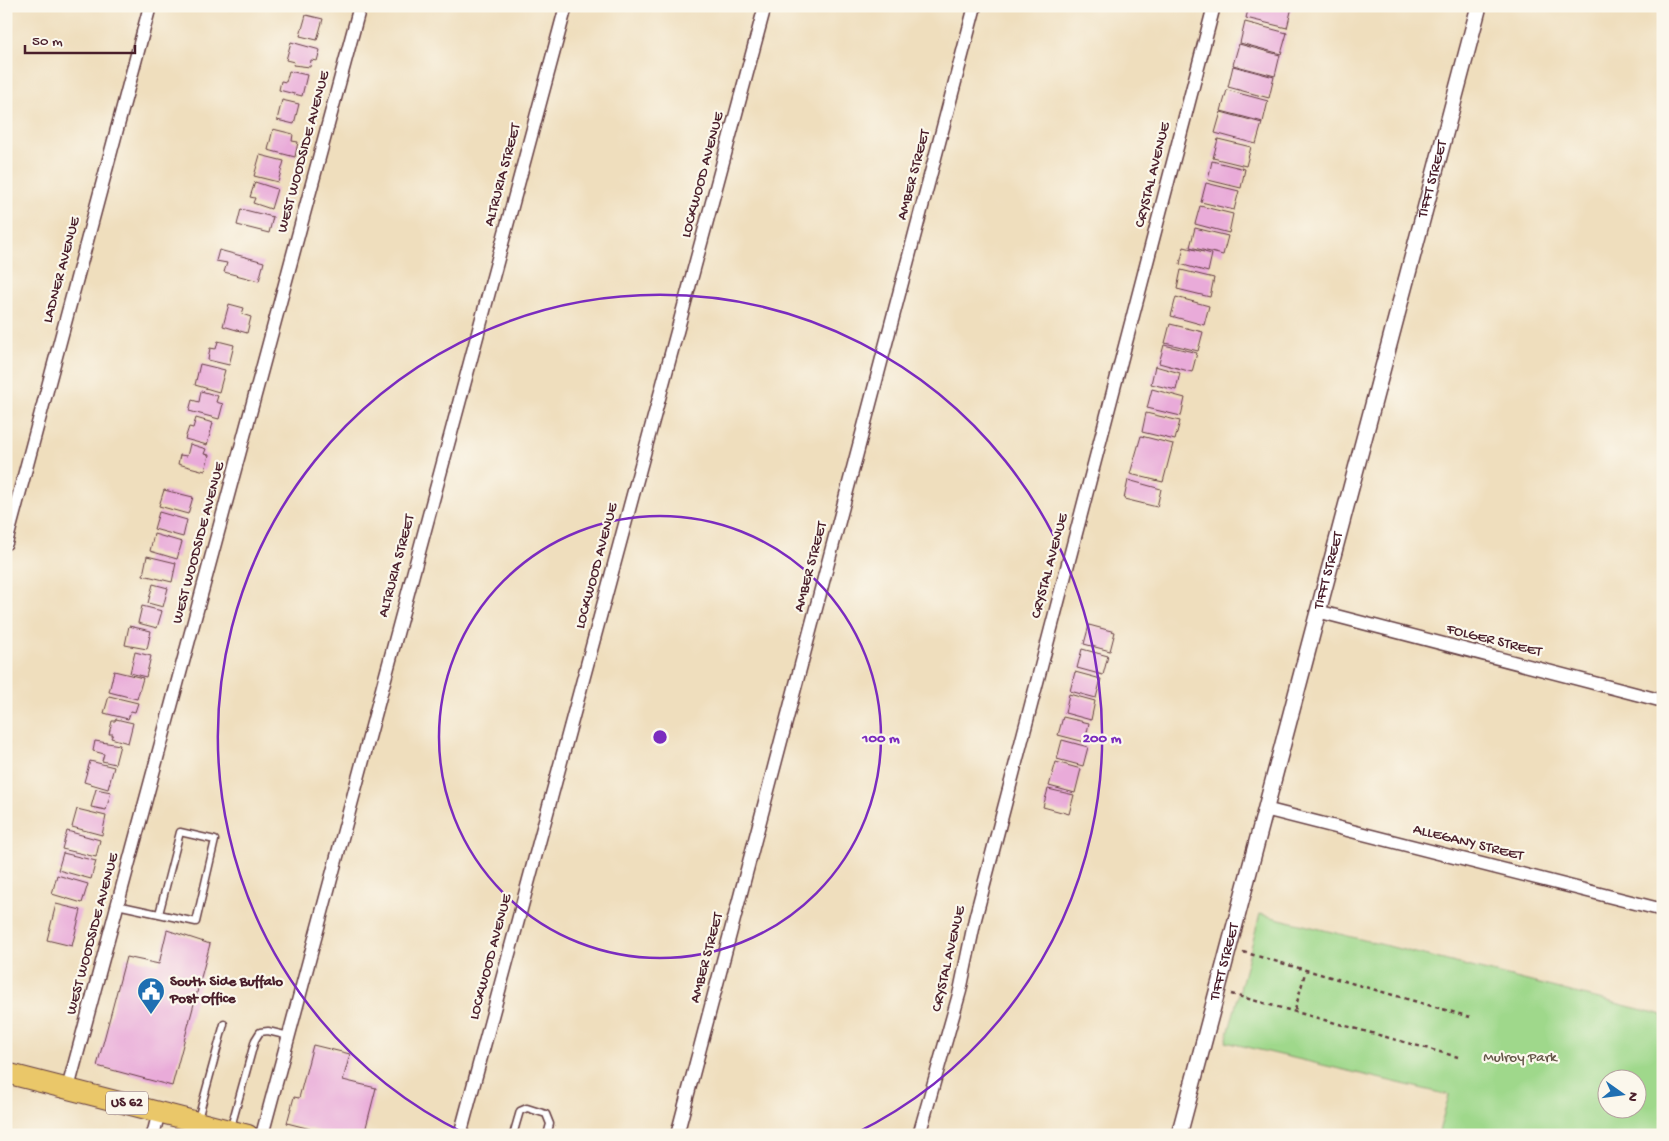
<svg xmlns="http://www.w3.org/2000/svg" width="1669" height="1141" viewBox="0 0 1669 1141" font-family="'Gochi Hand',sans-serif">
  <rect width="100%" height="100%" fill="#fbf7ec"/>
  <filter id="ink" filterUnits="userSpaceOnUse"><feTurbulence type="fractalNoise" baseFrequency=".02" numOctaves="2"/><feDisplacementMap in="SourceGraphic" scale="10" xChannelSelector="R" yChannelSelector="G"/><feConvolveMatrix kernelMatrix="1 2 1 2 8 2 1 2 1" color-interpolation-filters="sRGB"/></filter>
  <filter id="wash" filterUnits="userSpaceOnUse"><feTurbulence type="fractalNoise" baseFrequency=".0096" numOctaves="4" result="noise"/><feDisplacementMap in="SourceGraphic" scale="20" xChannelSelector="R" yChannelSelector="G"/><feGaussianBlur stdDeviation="1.12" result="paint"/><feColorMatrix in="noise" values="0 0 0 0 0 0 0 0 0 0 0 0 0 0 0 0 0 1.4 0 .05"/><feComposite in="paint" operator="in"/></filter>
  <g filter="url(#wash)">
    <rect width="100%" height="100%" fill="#efdebd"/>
    <path fill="#9fd88b" stroke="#747c5b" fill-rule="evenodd" d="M1260 914 1663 1015V1135H1438L1449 1095 1226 1042ZM1606 1078H1636V1108H1606Z"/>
    <g id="blocks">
      <g fill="#e9abd9">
        <polygon points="1249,6 1292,7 1287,28 1246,18"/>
        <polygon points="306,15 323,19 317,40 300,36"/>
        <polygon points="1245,22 1287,33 1281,54 1240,43"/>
        <polygon points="291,42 320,50 317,61 311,60 310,67 293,65 294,62 286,60"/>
        <polygon points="1239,44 1280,55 1275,76 1233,65"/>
        <polygon points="1233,66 1274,77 1269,98 1228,87"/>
        <polygon points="289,71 307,75 302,96 279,90 281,81 286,82"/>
        <polygon points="1227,90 1268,101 1263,122 1221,111"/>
        <polygon points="282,100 299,104 294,124 277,120"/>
        <polygon points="1221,112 1262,123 1256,144 1215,133"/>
        <polygon points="273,129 293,134 292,141 298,142 295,157 268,150"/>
        <polygon points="1218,139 1251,147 1246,166 1213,158"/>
        <polygon points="260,155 284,161 278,182 254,176"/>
        <polygon points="1212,161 1245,169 1241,188 1208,180"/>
        <polygon points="255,182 277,189 271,209 253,203 255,198 250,197"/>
        <polygon points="1206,183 1239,191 1234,210 1201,202"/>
        <polygon points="1200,206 1233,214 1229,233 1195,224"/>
        <polygon points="241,209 273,217 269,233 237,225"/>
        <polygon points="1195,228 1228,236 1223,255 1190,247"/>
        <polygon points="1184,247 1212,254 1208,272 1180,264"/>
        <polygon points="219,250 264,262 259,281 224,272 227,263 216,261"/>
        <polygon points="1181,270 1214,278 1210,297 1177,289"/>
        <polygon points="1176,297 1209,306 1204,325 1171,316"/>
        <polygon points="229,304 244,308 242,314 251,317 247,333 223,326"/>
        <polygon points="1170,324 1203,332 1198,351 1165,343"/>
        <polygon points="218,341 234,345 229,365 208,360 210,348 216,349"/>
        <polygon points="1164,345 1197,353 1192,372 1159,363"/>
        <polygon points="200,364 225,370 219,392 195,385"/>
        <polygon points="1155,366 1180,373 1176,390 1151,384"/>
        <polygon points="1152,389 1185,398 1181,416 1147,408"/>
        <polygon points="201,391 218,396 216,402 223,404 219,419 189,411 192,400 199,402"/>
        <polygon points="1146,413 1180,421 1175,440 1142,432"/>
        <polygon points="196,418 213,423 207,445 185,439 189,427 193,428"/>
        <polygon points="1141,436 1173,444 1163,482 1130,474"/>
        <polygon points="190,444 206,449 204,454 209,455 205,471 178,464 180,455 187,456"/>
        <polygon points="1128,480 1161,489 1157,507 1124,499"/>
        <polygon points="164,490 193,497 188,514 159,506"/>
        <polygon points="159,512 187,520 183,537 154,529"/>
        <polygon points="154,534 182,542 177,559 150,551"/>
        <polygon points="147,556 176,563 172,582 143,575"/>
        <polygon points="153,584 168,588 163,607 148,603"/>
        <polygon points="142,606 162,611 157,628 138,623"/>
        <polygon points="1089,625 1115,632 1110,651 1084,644"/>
        <polygon points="129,626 151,631 147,649 125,645"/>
        <polygon points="1082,649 1108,656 1103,675 1077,668"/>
        <polygon points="135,652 151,656 146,677 130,673"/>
        <polygon points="114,671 143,678 137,699 109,692"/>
        <polygon points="1075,672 1101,679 1096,698 1070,691"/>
        <polygon points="1069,694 1095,701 1091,720 1065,713"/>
        <polygon points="109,696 138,703 135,712 131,711 128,719 104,713"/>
        <polygon points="1063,717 1089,723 1085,742 1058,735"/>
        <polygon points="116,719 133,723 128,743 111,738 113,734 109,734 112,721 115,721"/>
        <polygon points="1062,740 1088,747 1083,766 1057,759"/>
        <polygon points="95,741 120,745 115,764 102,761 104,754 93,751"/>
        <polygon points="90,761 114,767 108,789 84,782"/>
        <polygon points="1056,762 1081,769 1075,793 1049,786"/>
        <polygon points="96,789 111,792 106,810 91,807"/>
        <polygon points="1048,789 1074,795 1069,814 1043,807"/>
        <polygon points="77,809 106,816 102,835 72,827"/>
        <polygon points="67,831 100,840 96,857 62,849"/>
        <polygon points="63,853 96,861 91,879 58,870"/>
        <polygon points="57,875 88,884 82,903 52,894"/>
        <polygon points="56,904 81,910 72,946 47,940"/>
        <polygon points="167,930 210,944 172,1086 97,1066 126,957 159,964"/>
        <polygon points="313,1045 350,1054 343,1080 376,1088 364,1135 334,1135 287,1123 294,1097 299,1098"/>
      </g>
    </g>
  </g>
  <g filter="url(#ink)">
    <use href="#blocks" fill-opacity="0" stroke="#633c41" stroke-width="1"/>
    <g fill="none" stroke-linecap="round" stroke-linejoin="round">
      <g stroke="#633c41" stroke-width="9">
        <g id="service">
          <polyline points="117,905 196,922 215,840 180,832 159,914"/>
          <polyline points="198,1119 224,1024"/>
          <polyline points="231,1127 255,1040 260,1032 268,1031 289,1036"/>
          <polyline points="513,1135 520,1111 527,1108 546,1114 550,1124 547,1135"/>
        </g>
      </g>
      <g stroke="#633c41" stroke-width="15">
        <g id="minor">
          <polyline points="6,543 150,6"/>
          <polyline points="1317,611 1663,701"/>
          <polyline points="1265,809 1663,910"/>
          <polyline points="68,1088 360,6"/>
          <polyline points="153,1135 159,1112"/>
          <polyline points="262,1135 566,6"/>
          <polyline points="460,1135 765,6"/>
          <polyline points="677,1135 975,6"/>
          <polyline points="919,1135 960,991 975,919 1214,6"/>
        </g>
      </g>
      <g stroke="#633c41" stroke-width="18">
        <g id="tertiary">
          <path id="s1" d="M1179 1135 1479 6"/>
        </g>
      </g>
      <g stroke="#633c41" stroke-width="22">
        <polyline id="primary" points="6,1073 248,1135"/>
      </g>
      <g stroke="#633c41" stroke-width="2.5" stroke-dasharray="4 4" stroke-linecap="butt">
        <polyline points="1243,952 1470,1017"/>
        <polyline points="1231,994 1458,1057"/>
        <polyline points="1295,1010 1306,969"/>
      </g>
      <use href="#service" stroke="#fff" stroke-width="6"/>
      <use href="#minor" stroke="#fff" stroke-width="12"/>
      <use href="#tertiary" stroke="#fff" stroke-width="15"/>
      <use href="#primary" stroke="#eac769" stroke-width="20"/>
    </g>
  </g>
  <g fill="none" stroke="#7b2cbf" stroke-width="2.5">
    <circle cx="660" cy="737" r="221"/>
    <path d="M466 1134A442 442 0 1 1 854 1134"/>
  </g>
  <defs>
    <g id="civic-pin" transform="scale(1.4375)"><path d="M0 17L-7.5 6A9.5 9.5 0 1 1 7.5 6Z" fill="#1f6fb2" stroke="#fbf7ec"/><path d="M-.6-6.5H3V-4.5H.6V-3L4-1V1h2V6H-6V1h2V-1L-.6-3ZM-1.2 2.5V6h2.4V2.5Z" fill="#fff"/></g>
  </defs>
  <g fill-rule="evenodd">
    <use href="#civic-pin" x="151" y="991"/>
  </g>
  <g text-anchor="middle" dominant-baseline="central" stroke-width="4.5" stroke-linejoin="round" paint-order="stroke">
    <rect fill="#fbf7ec" stroke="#7f6065" stroke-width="1" x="106" y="1091.5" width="42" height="23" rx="4"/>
    <g font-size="14" font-weight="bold" fill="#4a1f2b">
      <text x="127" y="1103">US 62</text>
    </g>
    <g font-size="15" fill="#4a1f2b" stroke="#fbf7ec">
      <text transform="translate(304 152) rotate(-75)">WEST WOODSIDE AVENUE</text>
      <text transform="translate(503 175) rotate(-75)">ALTRURIA STREET</text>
      <text transform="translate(703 175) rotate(-75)">LOCKWOOD AVENUE</text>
      <text transform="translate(914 175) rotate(-75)">AMBER STREET</text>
      <text transform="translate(1153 175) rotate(-76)">CRYSTAL AVENUE</text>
      <text stroke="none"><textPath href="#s1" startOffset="989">TIFFT STREET</textPath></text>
      <text transform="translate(62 270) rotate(-75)">LADNER AVENUE</text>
      <text transform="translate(199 543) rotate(-75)">WEST WOODSIDE AVENUE</text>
      <text transform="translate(397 566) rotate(-75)">ALTRURIA STREET</text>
      <text transform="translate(597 566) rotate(-75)">LOCKWOOD AVENUE</text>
      <text transform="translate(1050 566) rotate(-75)">CRYSTAL AVENUE</text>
      <text transform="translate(811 567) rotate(-75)">AMBER STREET</text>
      <text stroke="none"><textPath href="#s1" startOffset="584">TIFFT STREET</textPath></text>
      <text transform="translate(1494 641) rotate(14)">FOLGER STREET</text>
      <text transform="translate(1468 843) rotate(14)">ALLEGANY STREET</text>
      <text transform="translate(93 934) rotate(-75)">WEST WOODSIDE AVENUE</text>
      <text transform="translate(491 957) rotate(-75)">LOCKWOOD AVENUE</text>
      <text transform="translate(707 958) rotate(-75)">AMBER STREET</text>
      <text transform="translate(949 959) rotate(-77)">CRYSTAL AVENUE</text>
      <text stroke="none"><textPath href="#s1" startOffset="179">TIFFT STREET</textPath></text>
    </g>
    <g font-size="15" font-weight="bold" fill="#4a1f2b" stroke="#fbf7ec" text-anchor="start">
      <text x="170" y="982">South Side Buffalo<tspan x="170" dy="17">Post Office</tspan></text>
    </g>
    <g font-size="15" fill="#645648" stroke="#fbf7ec">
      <text x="1520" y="1058">Mulroy Park</text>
    </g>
  </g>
  <circle cx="660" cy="737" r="8" fill="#7b2cbf" stroke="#fbf7ec" stroke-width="2.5"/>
  <g font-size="15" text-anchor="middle" font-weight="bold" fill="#7b2cbf" stroke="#fbf7ec" stroke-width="4.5" stroke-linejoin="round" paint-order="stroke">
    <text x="881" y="742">100 m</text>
    <text x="1102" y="742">200 m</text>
  </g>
  <rect width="1669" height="1141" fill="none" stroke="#fbf7ec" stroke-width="25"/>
  <g transform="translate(1622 1094) rotate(104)"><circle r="24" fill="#fbf7ec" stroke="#b4a19f"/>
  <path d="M0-4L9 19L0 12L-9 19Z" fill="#1f6fb2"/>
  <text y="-8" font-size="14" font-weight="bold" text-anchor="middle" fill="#4a1f2b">N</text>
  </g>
  <path d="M25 45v8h110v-8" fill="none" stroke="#4a1f2b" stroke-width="2.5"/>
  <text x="32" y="45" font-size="15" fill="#4a1f2b" stroke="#fbf7ec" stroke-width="4" paint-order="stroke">50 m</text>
</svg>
